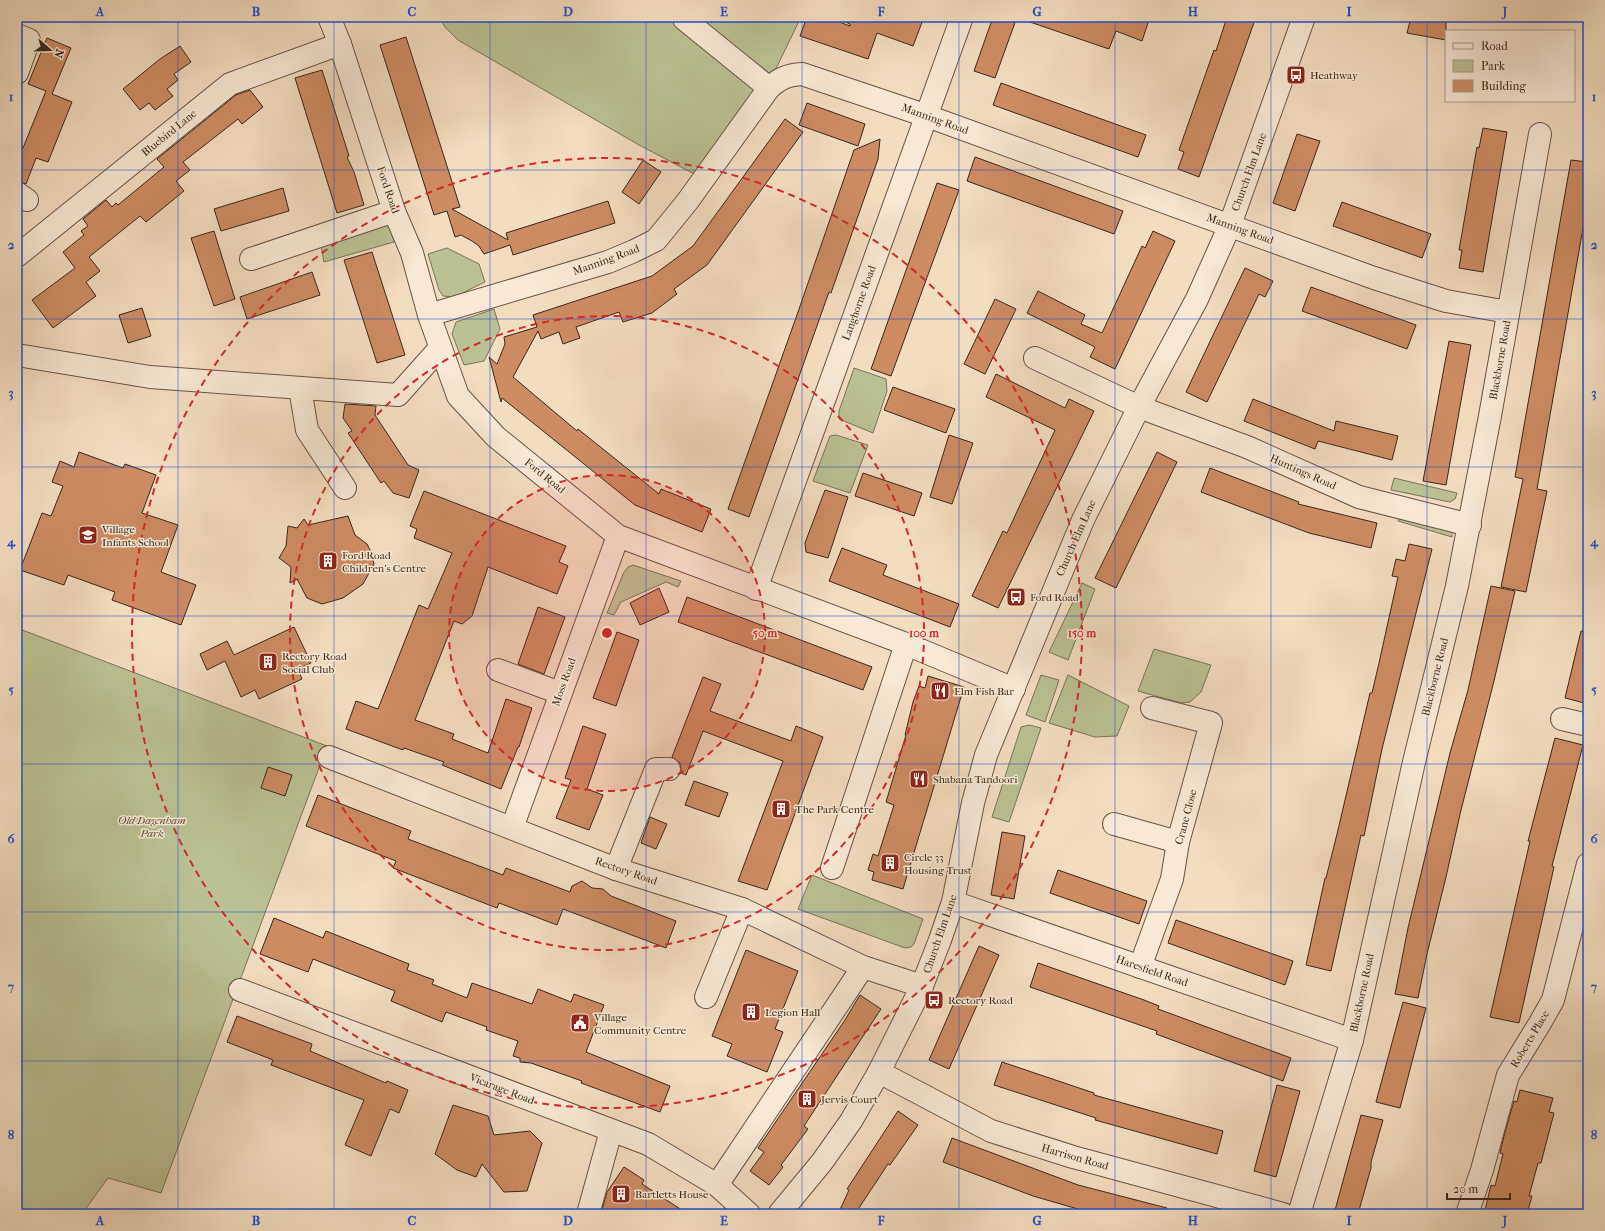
<svg xmlns="http://www.w3.org/2000/svg" width="1605" height="1231" viewBox="0 0 1605 1231" font-family="'IM FELL French Canon',serif">
  <rect width="100%" height="100%" fill="#f3ddbf"/>
  <filter id="stains"><feTurbulence type="fractalNoise" baseFrequency=".005" numOctaves="4"/><feColorMatrix values="0 0 0 0 .2 0 0 0 0 .09 0 0 0 0 .02 0 0 0 .5 -.17"/></filter>
  <radialGradient id="worn" r=".72"><stop offset=".6" stop-color="#630" stop-opacity="0"/><stop offset="1" stop-color="#630" stop-opacity=".3"/></radialGradient>
  <g fill="#bac192" stroke="#7a7458">
    <polygon points="439,17 801,17 770,81 700,177 639,145 458,40 445,27"/>
    <polygon points="391,223 394,242 324,262 320,240"/>
    <polygon points="447,248 479,264 485,282 454,297 443,296 439,290 428,254"/>
    <polygon points="494,309 500,329 484,361 464,365 452,334 456,322"/>
    <polygon points="854,368 886,379 887,391 873,433 839,419 839,411"/>
    <polygon points="836,435 868,445 850,493 813,481 830,436"/>
    <polygon points="1394,478 1457,493 1455,499 1450,502 1391,490"/>
    <polygon points="1401,511 1452,532 1452,537 1398,521"/>
    <polygon points="633,565 681,581 678,587 666,582 621,602 614,615 607,613 624,572 628,567"/>
    <polygon points="1082,583 1095,589 1068,660 1049,652"/>
    <polygon points="17,628 327,746 161,1193 108,1178 82,1214 17,1214"/>
    <polygon points="1154,649 1211,665 1201,692 1190,702 1181,703 1138,691"/>
    <polygon points="1041,675 1059,680 1045,722 1026,715"/>
    <polygon points="1068,675 1129,706 1117,736 1095,737 1049,723"/>
    <polygon points="1029,725 1041,728 1009,822 992,817 1021,727"/>
    <polygon points="812,875 923,919 914,944 911,947 905,948 798,909"/>
  </g>
  <g fill="#ce8c63" stroke="#3a271d">
    <polygon points="807,17 826,17 850,26 850,24 838,19 838,17 924,17 913,46 877,33 868,59 800,36"/>
    <polygon points="993,17 1017,17 995,78 974,71"/>
    <polygon points="1024,17 1150,17 1142,41 1116,31 1109,49 1024,20"/>
    <polygon points="1227,17 1256,17 1199,177 1178,169 1184,152 1179,150 1214,50 1216,51"/>
    <polygon points="1411,17 1446,17 1446,40 1407,33"/>
    <polygon points="406,37 460,207 452,209 508,240 506,233 608,201 615,223 513,255 510,245 484,254 479,246 472,241 461,235 455,237 447,211 434,215 380,45"/>
    <polygon points="47,38 71,48 52,94 72,102 48,162 36,158 26,184 17,181 17,146 23,148 46,91 28,84"/>
    <polygon points="180,46 191,62 174,74 178,80 167,89 173,96 155,110 149,103 140,110 123,89 160,59"/>
    <polygon points="322,70 349,156 347,157 354,172 364,205 337,213 295,78"/>
    <polygon points="1001,83 1146,135 1138,157 993,105"/>
    <polygon points="250,90 263,107 242,124 238,119 183,162 190,170 176,181 184,191 146,222 140,216 89,257 100,271 86,282 96,296 53,328 32,300 75,268 63,252 84,235 81,231 88,226 83,219 106,200 112,207 116,203 118,205 164,167 157,159 236,95"/>
    <polygon points="807,103 865,124 858,146 799,125"/>
    <polygon points="785,119 803,132 707,265 674,289 677,294 652,313 623,322 619,312 576,327 580,338 563,344 559,332 541,339 538,331 513,377 577,431 578,429 659,494 661,489 711,509 702,532 635,505 502,398 501,402 489,357 497,364 505,344 504,337 537,327 533,315 652,276 693,246"/>
    <polygon points="1483,128 1507,132 1483,272 1459,268 1462,250 1459,250 1462,233 1477,147 1479,148"/>
    <polygon points="1297,134 1320,141 1295,211 1273,203"/>
    <polygon points="880,139 878,159 831,293 829,292 749,517 728,509 798,312 854,150"/>
    <polygon points="975,157 1123,211 1114,234 967,181"/>
    <polygon points="643,160 661,172 639,204 622,192"/>
    <polygon points="1571,160 1588,162 1588,200 1537,489 1547,491 1526,592 1501,587 1523,479 1515,477"/>
    <polygon points="937,183 959,190 891,376 871,369"/>
    <polygon points="283,188 289,211 221,231 214,209"/>
    <polygon points="1342,202 1431,234 1422,258 1333,226"/>
    <polygon points="214,231 235,299 214,306 191,238"/>
    <polygon points="1153,231 1175,241 1115,369 1090,357 1095,347 1027,313 1038,291 1085,315 1081,324 1102,333 1142,246 1145,248"/>
    <polygon points="372,252 405,355 377,363 344,260"/>
    <polygon points="1245,268 1273,281 1265,297 1259,294 1207,402 1186,392"/>
    <polygon points="312,272 320,295 247,319 240,297"/>
    <polygon points="1311,287 1416,325 1407,349 1302,311"/>
    <polygon points="995,299 1016,309 985,374 964,364"/>
    <polygon points="142,308 151,336 128,343 119,315"/>
    <polygon points="1449,341 1471,345 1446,485 1423,481"/>
    <polygon points="996,374 1065,408 1069,399 1094,411 998,608 972,596 1003,531 1007,533 1055,430 986,397"/>
    <polygon points="893,387 955,409 946,433 884,410"/>
    <polygon points="1253,399 1334,431 1336,421 1398,436 1392,460 1318,441 1315,449 1244,421"/>
    <polygon points="345,404 376,406 375,415 408,465 419,470 409,498 393,493 384,481 381,483 348,433 352,431 343,418"/>
    <polygon points="949,435 973,443 952,504 930,497"/>
    <polygon points="79,452 123,468 125,464 156,475 142,513 178,525 161,572 196,585 181,625 112,600 115,592 68,575 64,585 20,570 42,513 51,516 63,486 52,482 60,461 74,467"/>
    <polygon points="1157,452 1177,462 1116,588 1095,578"/>
    <polygon points="1210,468 1299,502 1298,504 1377,523 1371,548 1309,533 1201,492"/>
    <polygon points="863,473 922,493 914,516 855,496"/>
    <polygon points="825,490 848,497 828,558 806,552 805,543"/>
    <polygon points="424,491 566,546 559,562 568,566 557,594 488,567 472,616 462,624 454,621 415,720 454,734 452,739 488,753 506,699 532,708 519,747 518,747 501,789 442,765 444,762 404,748 403,750 346,729 356,701 378,709 419,605 428,609 452,553 414,538 417,529 410,526"/>
    <polygon points="348,516 355,535 367,544 371,552 374,564 363,584 343,598 322,604 307,598 297,579 290,583 291,567 279,558 286,546 288,526 297,528 304,519 308,525"/>
    <polygon points="1409,544 1432,549 1382,749 1364,836 1361,835 1331,971 1306,965 1325,878 1326,878 1338,830 1370,693 1372,693 1379,663 1398,577 1392,576 1396,559 1405,561"/>
    <polygon points="842,548 887,565 883,575 959,604 950,627 829,581"/>
    <polygon points="1491,586 1515,591 1494,681 1461,810 1446,877 1427,954 1418,998 1395,994 1408,928 1450,753 1468,690"/>
    <polygon points="659,588 669,612 640,625 630,603"/>
    <polygon points="687,597 872,667 863,690 678,622"/>
    <polygon points="538,607 565,617 544,674 518,664"/>
    <polygon points="294,627 311,663 298,669 302,679 259,699 255,690 241,697 225,661 207,670 200,654 227,641 234,655"/>
    <polygon points="1581,631 1588,632 1588,704 1565,698"/>
    <polygon points="617,632 639,640 616,706 593,698"/>
    <polygon points="928,676 964,687 903,889 872,880 874,872 868,870 873,854 878,856 894,805 886,802 906,735 905,735 913,702 919,686 925,688"/>
    <polygon points="703,677 721,684 710,711 791,741 796,726 823,737 767,890 738,881 783,761 703,731 686,775 681,773 681,769 680,763 672,757"/>
    <polygon points="583,726 606,734 587,789 603,795 589,830 556,818 571,780 565,778"/>
    <polygon points="1555,738 1583,745 1552,866 1554,867 1519,1023 1490,1017 1530,841 1528,841"/>
    <polygon points="268,767 292,775 285,796 261,788"/>
    <polygon points="694,781 728,793 719,817 685,805"/>
    <polygon points="318,795 411,831 408,839 503,875 506,868 570,892 572,886 582,881 592,888 603,889 611,896 676,921 666,948 563,909 557,925 499,903 497,908 393,868 396,861 306,826"/>
    <polygon points="650,817 667,824 656,849 641,843"/>
    <polygon points="1002,832 1025,836 1014,899 991,895"/>
    <polygon points="1058,870 1147,901 1139,924 1050,893"/>
    <polygon points="274,918 323,938 326,931 409,964 407,970 434,980 432,984 467,998 472,983 532,1004 538,989 571,1002 574,994 604,1005 586,1052 670,1086 660,1112 581,1083 582,1081 531,1063 520,1062 520,1058 513,1056 518,1041 486,1030 487,1027 446,1012 442,1022 391,1001 395,991 313,959 308,972 260,954"/>
    <polygon points="1176,920 1293,961 1285,985 1168,943"/>
    <polygon points="979,946 999,955 949,1069 929,1060"/>
    <polygon points="746,950 798,971 775,1029 783,1032 767,1072 727,1056 732,1044 712,1036"/>
    <polygon points="1038,963 1144,1000 1159,1006 1158,1009 1291,1058 1283,1081 1156,1034 1157,1031 1030,987"/>
    <polygon points="860,995 881,1009 804,1126 808,1129 781,1165 783,1167 769,1185 750,1171 764,1152 758,1148 845,1020"/>
    <polygon points="1403,1002 1426,1008 1400,1108 1376,1102"/>
    <polygon points="237,1016 312,1044 310,1051 386,1083 387,1081 408,1090 399,1113 390,1109 371,1156 345,1145 364,1100 271,1065 273,1060 227,1042"/>
    <polygon points="1002,1062 1094,1093 1094,1095 1223,1131 1217,1154 1095,1120 1096,1118 994,1085"/>
    <polygon points="1277,1085 1300,1091 1276,1177 1254,1171"/>
    <polygon points="1520,1090 1553,1098 1549,1112 1554,1113 1541,1163 1538,1163 1529,1196 1532,1196 1527,1214 1484,1214 1491,1185 1495,1186 1503,1154 1500,1153 1504,1136 1514,1101 1517,1102"/>
    <polygon points="453,1105 488,1116 494,1135 530,1131 542,1143 527,1191 504,1192 482,1164 476,1177 457,1170 435,1154"/>
    <polygon points="898,1111 918,1125 890,1165 888,1164 855,1214 838,1214 849,1190 847,1189"/>
    <polygon points="1361,1115 1383,1120 1371,1162 1371,1168 1358,1214 1334,1214"/>
    <polygon points="952,1138 1078,1185 1167,1208 1166,1214 1095,1214 1033,1196 943,1162"/>
    <polygon points="624,1167 644,1180 642,1184 688,1214 601,1214 607,1192"/>
  </g>
  <g fill="none" stroke-linecap="round" stroke-linejoin="round">
    <g stroke="#685446" stroke-width="24">
      <g id="minor">
        <polyline points="329,17 340,44 394,211 412,253 429,315 458,396 496,437 618,536 906,644 1014,689"/>
        <polyline points="685,17 684,19 769,88"/>
        <polyline points="17,35 29,40 17,73"/>
        <polyline points="17,193 27,200"/>
        <polyline points="17,256 230,84 340,44"/>
        <polyline points="251,259 394,211"/>
        <path d="M429 315 608 262 634 251 656 240 687 202 769 88C780 78 788 75 802 74L927 116 1374 278 1446 301 1508 312"/>
        <polyline points="17,355 150,377 398,395 440,348"/>
        <polyline points="1035,358 1139,407 1247,447 1359,497 1470,525"/>
        <polyline points="300,388 307,430 345,488"/>
        <polyline points="756,589 962,17"/>
        <polyline points="498,670 560,693"/>
        <polyline points="1562,719 1588,725"/>
        <polyline points="329,757 616,869 742,909 863,967 922,986"/>
        <polyline points="1114,824 1178,842"/>
        <polyline points="512,828 618,536"/>
        <polyline points="832,868 906,644"/>
        <polyline points="616,869 656,769 669,769"/>
        <polyline points="953,902 1352,1040"/>
        <polyline points="1140,967 1172,879 1178,842 1211,723 1152,708"/>
        <polyline points="240,990 648,1144 717,1185 749,1214"/>
        <polyline points="706,997 742,909"/>
        <polyline points="879,1072 991,1131 1073,1157 1283,1214"/>
        <polyline points="717,1185 863,967"/>
        <polyline points="588,1214 611,1131"/>
        <polyline points="779,1214 822,1162 851,1121 879,1072 922,986 940,940 953,902 973,803 986,755 1083,520 1139,407 1197,299 1230,225 1304,17"/>
        <polyline points="1299,1214 1352,1040 1414,762 1457,586 1490,416 1540,134"/>
        <polyline points="1467,1214 1482,1170 1508,1075 1540,1023 1553,1000 1588,864"/>
      </g>
    </g>
    <use href="#minor" stroke="#f7e9d5" stroke-width="22"/>
  </g>
  <path fill="none" stroke="#1d4ed8" stroke-width="1" stroke-opacity="0.55" d="M178 17V1214M334 17V1214M490 17V1214M646 17V1214M802 17V1214M959 17V1214M1115 17V1214M1271 17V1214M1427 17V1214M17 170H1588M17 319H1588M17 467H1588M17 616H1588M17 764H1588M17 912H1588M17 1061H1588"/>
  <circle cx="607" cy="633" r="158" fill="#d62828" fill-opacity=".12"/>
  <g fill="none" stroke="#d62828" stroke-width="2" stroke-dasharray="7 5">
    <circle cx="607" cy="633" r="158"/>
    <circle cx="607" cy="633" r="317"/>
    <circle cx="607" cy="633" r="475"/>
  </g>
  <defs>
    <g id="bus-square" transform="scale(1)"><rect x="-9" y="-9" width="18" height="18" rx="4" fill="#8f2418" stroke="#f7e9d5"/><path d="M-5-6H5V4H4V6H2V4H-2V6H-4V4H-5ZM-3.5-4V0h7V-4ZM-3.5 1.2v1.5H-2V1.2ZM2 1.2v1.5H3.5V1.2Z" fill="#fff"/></g>
    <g id="school-square" transform="scale(1)"><rect x="-9" y="-9" width="18" height="18" rx="4" fill="#8f2418" stroke="#f7e9d5"/><path d="M0-5L7-2L0 1L-7-2ZM-4 1L0 2.5L4 1V4Q0 6-4 4Z" fill="#fff"/></g>
    <g id="building-square" transform="scale(1)"><rect x="-9" y="-9" width="18" height="18" rx="4" fill="#8f2418" stroke="#f7e9d5"/><path d="M-4-6H4V6H1V3H-1V6H-4ZM-2.5-4.3h1.7v1.8h-1.7ZM.8-4.3h1.7v1.8H.8ZM-2.5-1h1.7V.8h-1.7ZM.8-1h1.7V.8H.8Z" fill="#fff"/></g>
    <g id="restaurant-square" transform="scale(1)"><rect x="-9" y="-9" width="18" height="18" rx="4" fill="#8f2418" stroke="#f7e9d5"/><path d="M-5-6h1v4h1v-4h1v4h1v-4h1v5L-1.5 .5V6h-2V.5L-5-1ZM5-6V6H3V1.5H1.5Q1.5-4 5-6Z" fill="#fff"/></g>
    <g id="civic-square" transform="scale(1)"><rect x="-9" y="-9" width="18" height="18" rx="4" fill="#8f2418" stroke="#f7e9d5"/><path d="M-.6-6.5H3V-4.5H.6V-3L4-1V1h2V6H-6V1h2V-1L-.6-3ZM-1.2 2.5V6h2.4V2.5Z" fill="#fff"/></g>
  </defs>
  <g fill-rule="evenodd">
    <use href="#bus-square" x="1296" y="75"/>
    <use href="#school-square" x="88" y="535"/>
    <use href="#building-square" x="328" y="561"/>
    <use href="#bus-square" x="1016" y="597"/>
    <use href="#building-square" x="268" y="662"/>
    <use href="#restaurant-square" x="940" y="691"/>
    <use href="#restaurant-square" x="919" y="779"/>
    <use href="#building-square" x="781" y="809"/>
    <use href="#building-square" x="890" y="863"/>
    <use href="#bus-square" x="934" y="1000"/>
    <use href="#building-square" x="751" y="1012"/>
    <use href="#civic-square" x="580" y="1023"/>
    <use href="#building-square" x="807" y="1099"/>
    <use href="#building-square" x="621" y="1194"/>
  </g>
  <g text-anchor="middle" dominant-baseline="central" stroke-width="3" stroke-linejoin="round" paint-order="stroke">
    <g font-size="11" fill="#3a271d" stroke="#f7e9d5" text-anchor="start">
      <text x="1310" y="75">Heathway</text>
      <text x="102" y="529">Village<tspan x="102" dy="13">Infants School</tspan></text>
      <text x="342" y="555">Ford Road<tspan x="342" dy="13">Children's Centre</tspan></text>
      <text x="1030" y="597">Ford Road</text>
      <text x="282" y="656">Rectory Road<tspan x="282" dy="13">Social Club</tspan></text>
      <text x="954" y="691">Elm Fish Bar</text>
      <text x="933" y="779">Shabana Tandoori</text>
      <text x="795" y="809">The Park Centre</text>
      <text x="904" y="857">Circle 33<tspan x="904" dy="13">Housing Trust</tspan></text>
      <text x="948" y="1000">Rectory Road</text>
      <text x="765" y="1012">Legion Hall</text>
      <text x="594" y="1017">Village<tspan x="594" dy="13">Community Centre</tspan></text>
      <text x="821" y="1099">Jervis Court</text>
      <text x="635" y="1194">Bartletts House</text>
    </g>
    <g font-size="11" fill="#3a271d" stroke="#f7e9d5">
      <text transform="translate(935 119) rotate(20)">Manning Road</text>
      <text transform="translate(169 133) rotate(-39)">Bluebird Lane</text>
      <text transform="translate(1249 172) rotate(-70)">Church Elm Lane</text>
      <text transform="translate(388 190) rotate(71)">Ford Road</text>
      <text transform="translate(1240 229) rotate(20)">Manning Road</text>
      <text transform="translate(606 260) rotate(-20)">Manning Road</text>
      <text transform="translate(859 303) rotate(-70)">Langhorne Road</text>
      <text transform="translate(1500 360) rotate(-80)">Blackborne Road</text>
      <text transform="translate(1303 472) rotate(24)">Huntings Road</text>
      <text transform="translate(545 476) rotate(39)">Ford Road</text>
      <text transform="translate(1076 538) rotate(-66)">Church Elm Lane</text>
      <text transform="translate(1435 677) rotate(-76)">Blackborne Road</text>
      <text transform="translate(564 682) rotate(-70)">Moss Road</text>
      <text transform="translate(1186 817) rotate(-75)">Crane Close</text>
      <text transform="translate(626 871) rotate(19)">Rectory Road</text>
      <text transform="translate(940 934) rotate(-71)">Church Elm Lane</text>
      <text transform="translate(1152 971) rotate(19)">Haresfield Road</text>
      <text transform="translate(1362 993) rotate(-78)">Blackborne Road</text>
      <text transform="translate(1530 1039) rotate(-59)">Roberts Place</text>
      <text transform="translate(502 1089) rotate(21)">Vicarage Road</text>
      <text transform="translate(1075 1157) rotate(16)">Harrison Road</text>
    </g>
    <g font-size="11" font-style="italic" fill="#5a4e3a" stroke="#f7e9d5">
      <text x="152" y="820">Old Dagenham<tspan x="152" dy="13">Park</tspan></text>
    </g>
  </g>
  <circle cx="607" cy="633" r="6" fill="#d62828" stroke="#f7e9d5" stroke-width="2"/>
  <g font-size="12" text-anchor="middle" font-weight="bold" fill="#d62828" stroke="#f7e9d5" stroke-width="3" stroke-linejoin="round" paint-order="stroke">
    <text x="765" y="637">50 m</text>
    <text x="924" y="637">100 m</text>
    <text x="1082" y="637">150 m</text>
  </g>
  <rect width="1605" height="1231" fill="none" stroke="#f3ddbf" stroke-width="44"/>
  <rect x="1445" y="30" width="130" height="72" fill="#f7e9d5" stroke="#ab9b8b"/>
  <rect x="1453" y="43" width="20" height="6" fill="#f7e9d5" stroke="#ab9b8b"/>
  <text x="1481" y="50" font-size="12" fill="#3a271d">Road</text>
  <rect x="1453" y="60" width="20" height="12" fill="#bac192" stroke="#ab9b8b"/>
  <text x="1481" y="70" font-size="12" fill="#3a271d">Park</text>
  <rect x="1453" y="80" width="20" height="12" fill="#ce8c63" stroke="#ab9b8b"/>
  <text x="1481" y="90" font-size="12" fill="#3a271d">Building</text>
  <g transform="translate(50 50) rotate(110)" stroke="#f7e9d5" stroke-width="3" paint-order="stroke">
  <path d="M0-3L7 15L0 10L-7 15Z" fill="#3a271d"/>
  <text y="-6" font-size="11" font-weight="bold" text-anchor="middle" fill="#3a271d">N</text>
  </g>
  <path d="M1447 1193v6h63v-6" fill="none" stroke="#3a271d" stroke-width="2"/>
  <text x="1453" y="1193" font-size="12" fill="#3a271d" stroke="#f7e9d5" stroke-width="3" paint-order="stroke">20 m</text>
  <rect x="22" y="22" width="1561" height="1187" fill="none" stroke="#1d4ed8" stroke-width="1.5"/>
  <g font-size="13" text-anchor="middle" font-weight="bold" fill="#1d4ed8">
    <text x="100" y="16">A</text>
    <text x="256" y="16">B</text>
    <text x="412" y="16">C</text>
    <text x="568" y="16">D</text>
    <text x="724" y="16">E</text>
    <text x="881" y="16">F</text>
    <text x="1037" y="16">G</text>
    <text x="1193" y="16">H</text>
    <text x="1349" y="16">I</text>
    <text x="1505" y="16">J</text>
    <text x="11" y="101">1</text>
    <text x="1594" y="101">1</text>
    <text x="11" y="249">2</text>
    <text x="1594" y="249">2</text>
    <text x="11" y="397">3</text>
    <text x="1594" y="397">3</text>
    <text x="11" y="546">4</text>
    <text x="1594" y="546">4</text>
    <text x="11" y="694">5</text>
    <text x="1594" y="694">5</text>
    <text x="11" y="843">6</text>
    <text x="1594" y="843">6</text>
    <text x="11" y="991">7</text>
    <text x="1594" y="991">7</text>
    <text x="11" y="1139">8</text>
    <text x="1594" y="1139">8</text>
    <text x="100" y="1225">A</text>
    <text x="256" y="1225">B</text>
    <text x="412" y="1225">C</text>
    <text x="568" y="1225">D</text>
    <text x="724" y="1225">E</text>
    <text x="881" y="1225">F</text>
    <text x="1037" y="1225">G</text>
    <text x="1193" y="1225">H</text>
    <text x="1349" y="1225">I</text>
    <text x="1505" y="1225">J</text>
  </g>
  <rect width="100%" height="100%" filter="url(#stains)"/>
  <rect width="100%" height="100%" fill="url(#worn)"/>
</svg>
